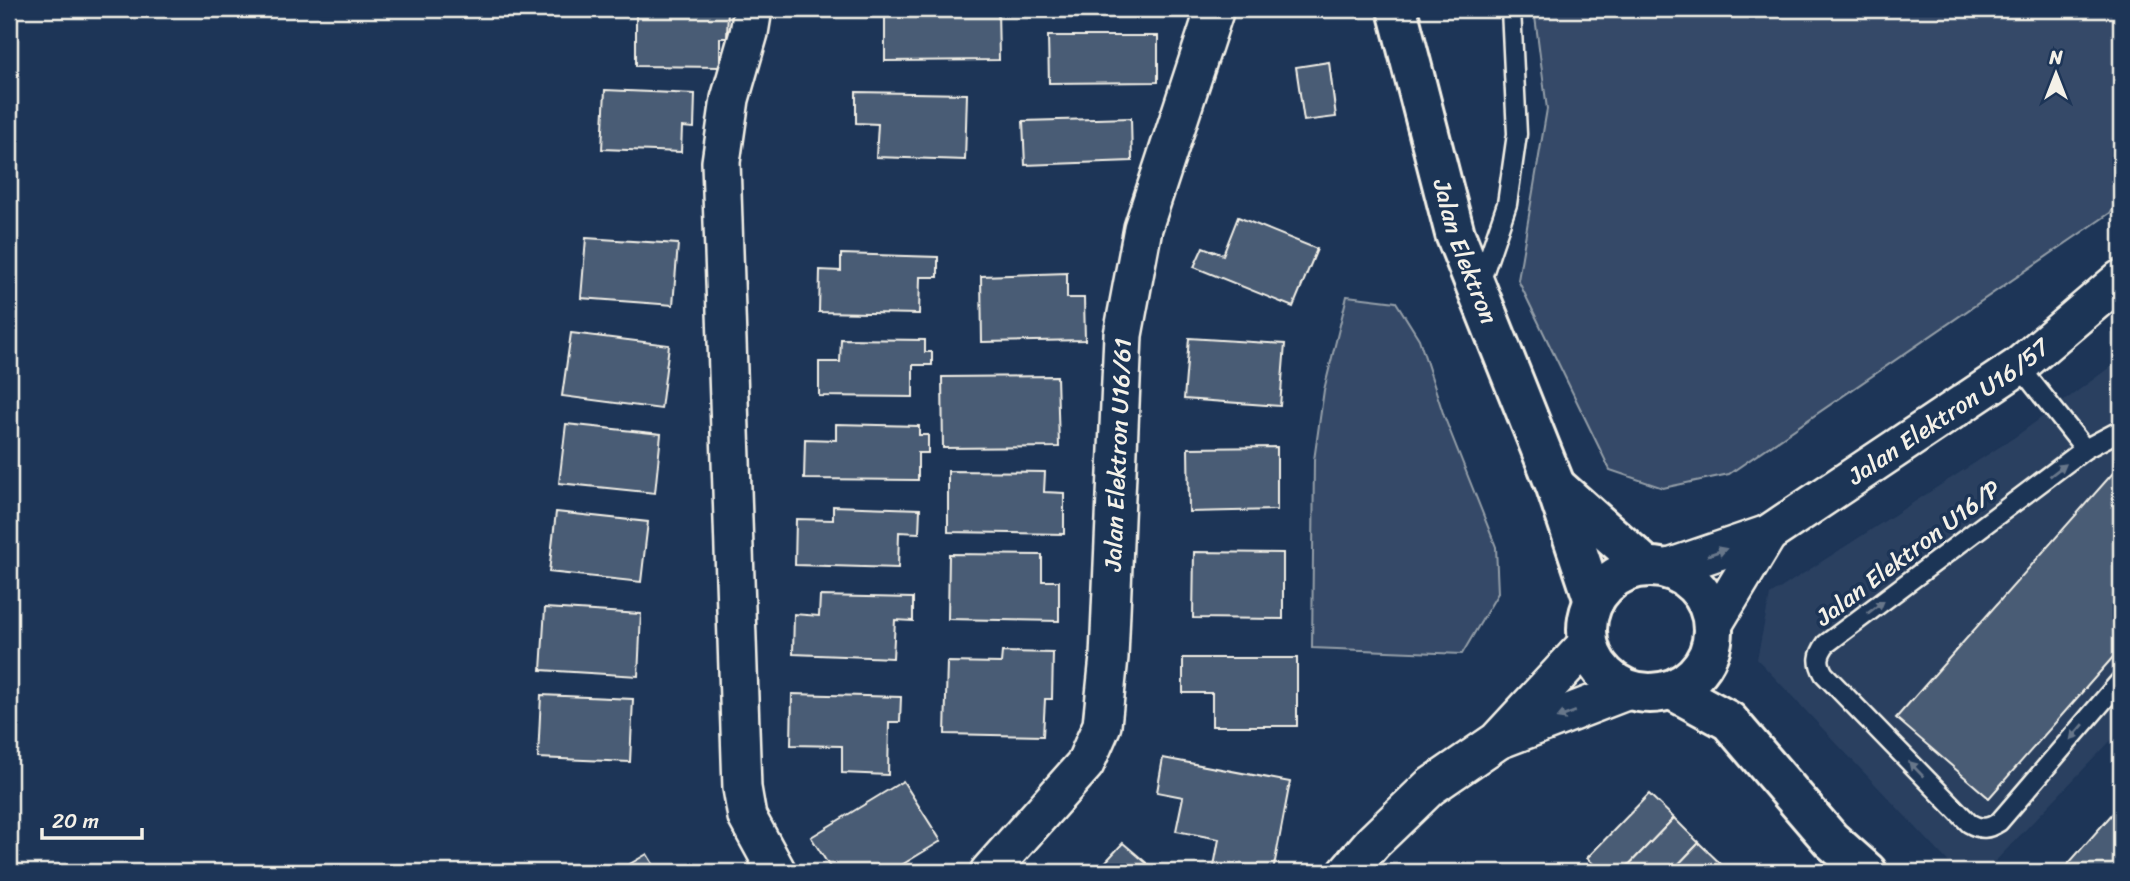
<svg xmlns="http://www.w3.org/2000/svg" width="2130" height="881" viewBox="0 0 2130 881" font-family="Sriracha,sans-serif">
  <rect width="100%" height="100%" fill="#1d3557"/>
  <filter id="ink" filterUnits="userSpaceOnUse"><feTurbulence type="fractalNoise" baseFrequency=".0143" numOctaves="2"/><feDisplacementMap in="SourceGraphic" scale="14" xChannelSelector="R" yChannelSelector="G"/><feConvolveMatrix kernelMatrix="1 2 1 2 8 2 1 2 1" color-interpolation-filters="sRGB"/></filter>
  <g filter="url(#ink)">
    <polygon fill="#2a4060" points="2121,359 2121,730 1985,872 1958,872 1757,659 1770,595 2015,437"/>
    <g fill="#354a67" stroke="#949ea8" stroke-width="2">
      <polygon points="1534,9 2121,9 2121,197 2110,213 1729,474 1663,488 1610,470 1518,280 1547,109"/>
      <polygon points="1347,296 1396,302 1419,339 1444,416 1496,547 1498,593 1462,654 1312,648 1314,460 1324,390"/>
    </g>
    <g fill="#485b74" stroke="#f4f1e8" stroke-width="2">
      <polygon points="636,9 728,9 727,38 720,38 720,67 636,66"/>
      <polygon points="885,9 998,9 999,60 885,61"/>
      <polygon points="1048,36 1158,36 1158,82 1049,83"/>
      <polygon points="1329,62 1336,117 1304,121 1296,67"/>
      <polygon points="605,90 695,94 694,128 682,127 681,152 602,149"/>
      <polygon points="856,92 967,94 965,160 876,157 878,124 856,123"/>
      <polygon points="1131,118 1132,161 1025,165 1023,121"/>
      <polygon points="1238,217 1317,249 1293,307 1194,267 1203,247 1223,255"/>
      <polygon points="586,238 678,244 673,305 581,298"/>
      <polygon points="841,254 938,257 938,277 920,277 919,314 819,312 820,270 841,271"/>
      <polygon points="1067,273 1067,298 1084,298 1085,340 982,342 981,276"/>
      <polygon points="571,333 669,345 661,409 562,396"/>
      <polygon points="1189,338 1285,344 1280,406 1184,399"/>
      <polygon points="841,339 925,340 925,352 932,352 932,365 913,365 913,397 819,396 819,362 840,362"/>
      <polygon points="1057,376 1059,447 943,448 942,377"/>
      <polygon points="566,424 661,434 655,493 559,483"/>
      <polygon points="836,424 919,426 919,435 928,435 928,453 918,453 918,480 804,479 805,439 836,440"/>
      <polygon points="1277,447 1277,510 1189,512 1188,448"/>
      <polygon points="2121,464 2121,648 1989,798 1896,718"/>
      <polygon points="948,471 1045,472 1044,492 1064,493 1064,534 948,532"/>
      <polygon points="833,506 920,509 919,533 899,532 898,568 795,565 796,519 833,520"/>
      <polygon points="556,512 648,522 641,582 549,572"/>
      <polygon points="1194,552 1283,553 1283,619 1193,618"/>
      <polygon points="949,554 1042,555 1042,581 1059,581 1059,621 948,619"/>
      <polygon points="820,596 913,598 913,621 895,620 893,658 793,654 794,614 819,616"/>
      <polygon points="545,608 641,614 638,676 541,670"/>
      <polygon points="1002,652 1053,653 1052,699 1045,699 1043,736 945,734 947,662 1001,663"/>
      <polygon points="1183,658 1297,658 1297,726 1212,726 1212,693 1183,693"/>
      <polygon points="792,694 901,697 900,722 889,722 888,775 842,773 842,746 791,745"/>
      <polygon points="541,695 633,699 630,762 538,758"/>
      <polygon points="1163,758 1290,782 1273,872 1213,872 1219,839 1176,831 1183,797 1157,792"/>
      <polygon points="903,781 941,841 890,872 833,872 811,837"/>
      <polygon points="1649,794 1674,818 1622,872 1602,872 1587,858"/>
      <polygon points="2121,804 2121,872 2061,872"/>
      <polygon points="1674,818 1699,843 1671,872 1622,872"/>
      <polygon points="1123,843 1157,872 1102,872 1099,869"/>
      <polygon points="1699,843 1725,868 1720,872 1671,872"/>
      <polygon points="647,854 658,872 616,872"/>
    </g>
    <g fill="none" stroke-linecap="round" stroke-linejoin="round">
      <g stroke="#f4f1e8" stroke-width="23">
        <g id="service">
          <polyline points="1480,283 1507,204 1517,134 1511,9"/>
          <polyline points="2019,366 2085,449"/>
          <path d="M2121 430 2085 449 1826 644C1818 655 1817 662 1824 674L1969 823C1981 830 1988 829 1999 822L2121 680"/>
        </g>
      </g>
      <g stroke="#f4f1e8" stroke-width="42">
        <g id="minor">
          <polyline points="753,9 749,33 730,99 721,162 742,788 747,817 777,872"/>
          <path id="s1" d="M1666 569 1768 534 2019 366 2121 279"/>
          <polyline points="1713,625 1768,534"/>
          <polyline points="1504,738 1629,690"/>
          <path id="s2" d="M989 872 1085 764 1102 725 1109 657 1123 335 1143 228 1215 9"/>
          <polyline points="1347,872 1373,842 1430,787 1497,741 1588,643"/>
        </g>
      </g>
      <g stroke="#f4f1e8" stroke-width="44">
        <g id="tertiary">
          <path id="s3" d="M1397 9 1455 234 1556 487 1594 601"/>
          <polyline points="1558,488 1647,567"/>
          <circle cx="1650" cy="630" r="63"/>
          <polyline points="1672,690 1729,721 1831,840 1867,872"/>
        </g>
      </g>
      <use href="#service" stroke="#1d3557" stroke-width="18"/>
      <use href="#minor" stroke="#1d3557" stroke-width="37"/>
      <use href="#tertiary" stroke="#1d3557" stroke-width="38"/>
    </g>
    <defs><path id="oneway-solid" d="M-6-.8H1V-3.2L6.5 0L1 3.2V.8H-6Z" transform="scale(1.75)"/></defs>
    <g fill="#68778a">
      <use href="#oneway-solid" transform="translate(2058 470) rotate(-37)"/>
      <use href="#oneway-solid" transform="translate(1717 552) rotate(-19)"/>
      <use href="#oneway-solid" transform="translate(1876 607) rotate(-37)"/>
      <use href="#oneway-solid" transform="translate(1566 715) rotate(159)"/>
      <use href="#oneway-solid" transform="translate(2077 732) rotate(131)"/>
      <use href="#oneway-solid" transform="translate(1916 769) rotate(-134)"/>
    </g>
  </g>
  <g text-anchor="middle" dominant-baseline="central" stroke-width="7" stroke-linejoin="round" paint-order="stroke">
    <g font-size="24" fill="#f4f1e8" stroke="#1d3557">
      <text stroke="none"><textPath href="#s3" startOffset="252">Jalan Elektron</textPath></text>
      <text stroke="none"><textPath href="#s1" startOffset="326">Jalan Elektron U16/57</textPath></text>
      <text stroke="none"><textPath href="#s2" startOffset="458">Jalan Elektron U16/61</textPath></text>
      <text transform="translate(1908 553) rotate(-37)">Jalan Elektron U16/P</text>
    </g>
  </g>
  <rect width="2130" height="881" fill="none" stroke="#1d3557" stroke-width="35"/>
  <rect x="18" y="18" width="2095" height="846" fill="none" stroke="#f4f1e8" stroke-width="2.5" filter="url(#ink)"/>
  <g transform="translate(2056 74)" stroke="#1d3557" stroke-width="5" paint-order="stroke">
  <path d="M0-5L12 26L0 18L-12 26Z" fill="#f4f1e8"/>
  <text y="-10" font-size="19" font-weight="bold" text-anchor="middle" fill="#f4f1e8">N</text>
  </g>
  <path d="M42 828v10h100v-10" fill="none" stroke="#f4f1e8" stroke-width="3.5"/>
  <text x="52" y="828" font-size="21" fill="#f4f1e8" stroke="#1d3557" stroke-width="5" paint-order="stroke">20 m</text>
</svg>
